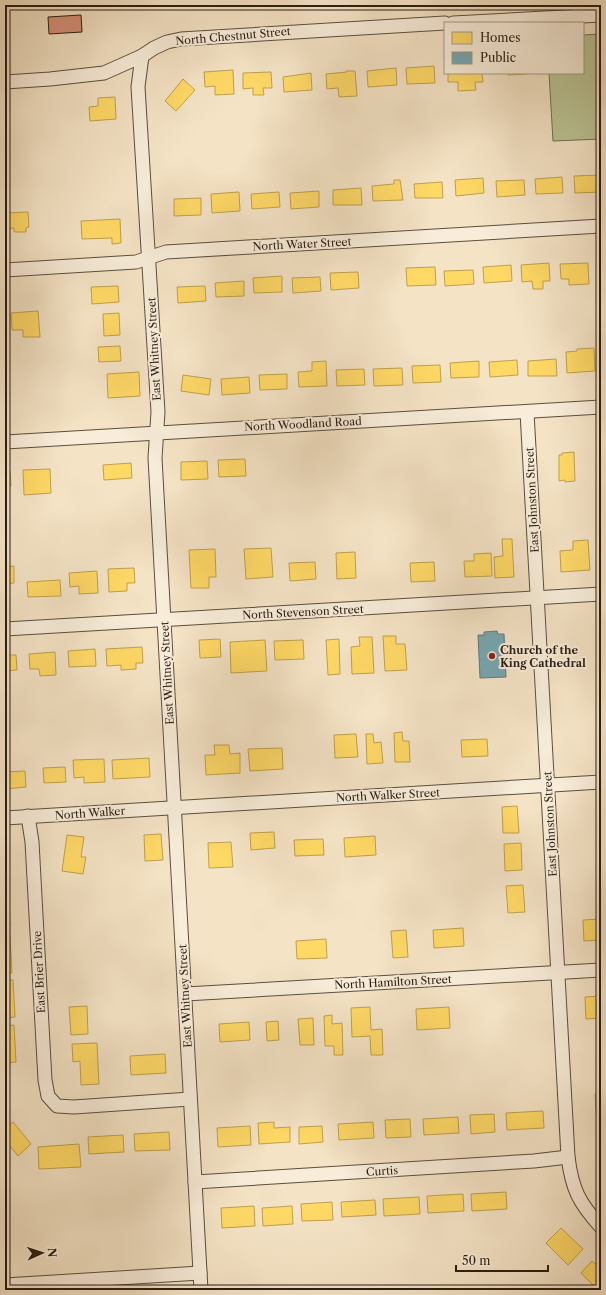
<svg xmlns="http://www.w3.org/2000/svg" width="606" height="1295" viewBox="0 0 606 1295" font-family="'Libre Caslon Text',serif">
  <rect width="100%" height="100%" fill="#f4e3c5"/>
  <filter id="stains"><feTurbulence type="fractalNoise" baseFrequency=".005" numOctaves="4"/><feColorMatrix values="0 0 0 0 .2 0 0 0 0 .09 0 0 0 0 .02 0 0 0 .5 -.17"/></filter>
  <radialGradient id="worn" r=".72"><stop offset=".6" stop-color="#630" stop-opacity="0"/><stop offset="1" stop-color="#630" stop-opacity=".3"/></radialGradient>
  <polygon fill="#bbc495" stroke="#727054" points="601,34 601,139 553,141 549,73 583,73 583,35"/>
  <g fill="#ffd966" stroke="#bfa14d">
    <polygon points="434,66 435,83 407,84 406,68"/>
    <polygon points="396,68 397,85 368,87 367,71"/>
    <polygon points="233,70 234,94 215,95 215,86 205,87 204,72"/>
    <polygon points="346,71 355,71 357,96 339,97 338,88 327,89 326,74 347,72"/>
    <polygon points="271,72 272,88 263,88 264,95 253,95 253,88 243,89 243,73"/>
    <polygon points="311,73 312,90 284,92 283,77"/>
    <polygon points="448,73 482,73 483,82 475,82 476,90 458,91 458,82 448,82"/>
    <polygon points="508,73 527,73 527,74 508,75"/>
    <polygon points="183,79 195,90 176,111 165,101"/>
    <polygon points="115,97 116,119 90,121 89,107 98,106 98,98"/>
    <polygon points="601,175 601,192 575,193 574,176"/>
    <polygon points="562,177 563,193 536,194 535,179"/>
    <polygon points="483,178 484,193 456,196 455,180"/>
    <polygon points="394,180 400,180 403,200 373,201 372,186 394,184"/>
    <polygon points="524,180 525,195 497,197 496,181"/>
    <polygon points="442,182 443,198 415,198 414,184"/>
    <polygon points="361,188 362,205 333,205 333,190"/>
    <polygon points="319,191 319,207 291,209 290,193"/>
    <polygon points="239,192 240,211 212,213 211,194"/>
    <polygon points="279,192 280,207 252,209 251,194"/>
    <polygon points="201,198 201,215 174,216 174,199"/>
    <polygon points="28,212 29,227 26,228 26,232 14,232 14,228 5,229 5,213"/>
    <polygon points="120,219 121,243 112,244 112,238 82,239 81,221"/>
    <rect x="598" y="259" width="3" height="17"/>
    <polygon points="549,263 550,281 543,281 543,289 533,289 532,281 522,282 521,265"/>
    <polygon points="588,263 589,284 569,285 569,279 561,279 560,264"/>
    <polygon points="511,265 512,281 484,283 483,267"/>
    <polygon points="435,267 436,285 407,286 406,268"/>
    <polygon points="473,270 474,284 445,286 444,271"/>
    <polygon points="358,272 359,288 331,290 330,273"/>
    <polygon points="282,276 282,292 254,293 253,278"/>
    <polygon points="320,277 321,291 293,293 292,278"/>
    <polygon points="244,281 244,296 216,297 215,283"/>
    <polygon points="118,286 119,302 92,304 91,287"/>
    <polygon points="205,286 206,301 178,303 177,287"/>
    <polygon points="38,311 40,337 23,337 23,330 12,330 11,313"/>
    <polygon points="119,313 120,335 104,336 103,314"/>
    <polygon points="120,346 121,361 99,362 98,347"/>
    <polygon points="594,348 595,371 567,373 566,352 577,351 577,349"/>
    <polygon points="556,359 557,376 528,376 528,361"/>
    <polygon points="517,360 518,375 490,377 489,362"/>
    <polygon points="326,361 327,386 299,387 298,372 312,371 312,362"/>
    <polygon points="479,361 479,377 451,378 450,363"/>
    <polygon points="440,365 441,382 413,383 412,366"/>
    <polygon points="402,368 403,385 374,386 373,369"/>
    <polygon points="364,369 365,385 337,386 336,370"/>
    <polygon points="139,372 140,396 108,398 107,374"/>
    <polygon points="287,374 287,389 260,390 259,375"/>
    <polygon points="183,375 211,379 209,395 181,391"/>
    <polygon points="249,377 250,393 222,395 221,379"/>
    <polygon points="574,452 575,481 565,482 565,480 559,481 559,455 562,455 562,453"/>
    <polygon points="601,452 601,480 600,480 599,453"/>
    <polygon points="245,459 246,476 219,477 218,460"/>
    <polygon points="207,461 208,479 181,480 181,462"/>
    <polygon points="131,463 132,478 104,480 103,465"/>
    <polygon points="50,469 51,493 24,495 23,470"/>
    <polygon points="5,471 10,471 11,486 5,486"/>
    <polygon points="502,539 512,539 514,577 495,578 494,557 503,556"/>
    <polygon points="588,540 590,570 561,572 560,551 573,550 573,541"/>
    <polygon points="271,548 273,577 246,579 244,549"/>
    <polygon points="215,549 216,577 209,577 209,588 191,588 189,550"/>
    <polygon points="355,552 356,578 337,579 336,553"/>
    <polygon points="491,553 492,576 465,577 464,561 474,561 474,554"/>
    <polygon points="315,562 316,579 290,581 289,563"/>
    <polygon points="434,562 435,581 411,582 410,563"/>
    <polygon points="14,566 14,583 5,584 5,567"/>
    <polygon points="134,568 135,583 127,583 127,591 109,592 108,569"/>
    <polygon points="97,571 98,593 79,594 79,586 70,587 69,573"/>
    <polygon points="60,580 61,596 28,597 27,582"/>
    <polygon points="383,636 396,636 396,644 405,644 407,670 385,671"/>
    <polygon points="359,637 372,637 374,673 352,674 351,647 360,646"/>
    <polygon points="220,639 221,657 200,658 199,640"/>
    <polygon points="339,639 340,674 328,675 326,640"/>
    <polygon points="265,640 267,671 231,673 230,642"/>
    <polygon points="303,640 304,659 275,660 274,641"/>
    <polygon points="142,647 143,663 136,663 136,669 121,670 121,665 107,666 106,649"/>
    <polygon points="95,649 96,666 69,667 68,651"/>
    <polygon points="55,652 56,675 40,676 39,669 30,669 29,654"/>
    <polygon points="5,655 16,655 17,670 5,671"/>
    <polygon points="402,732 403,741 409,741 410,762 395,762 394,733"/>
    <polygon points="356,734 358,757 335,758 334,735"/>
    <polygon points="366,734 373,734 374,743 381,742 383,763 367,764"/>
    <polygon points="487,739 488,756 462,757 461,740"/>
    <polygon points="214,745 229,745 230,754 240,753 240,773 206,775 205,755 215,755"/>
    <polygon points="282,748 283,769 250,771 248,749"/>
    <polygon points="149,758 150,777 113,779 112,760"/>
    <polygon points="104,759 105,782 84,783 84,777 74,778 73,760"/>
    <polygon points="65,767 66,782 44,783 43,768"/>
    <polygon points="25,771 26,787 5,789 5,772"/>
    <polygon points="517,806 519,833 503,833 502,807"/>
    <polygon points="274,832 275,848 251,850 250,833"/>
    <polygon points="161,834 163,860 145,861 144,835"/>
    <polygon points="67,835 84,837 81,857 86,857 83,874 62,871"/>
    <polygon points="375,836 376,855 345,857 344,838"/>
    <polygon points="323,839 324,855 295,856 294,840"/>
    <polygon points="231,842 233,867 209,868 208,843"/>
    <polygon points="521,843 522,870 505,871 504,844"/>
    <polygon points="523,885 525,912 508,913 506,886"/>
    <polygon points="5,892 8,892 10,926 5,926"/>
    <polygon points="601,919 601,940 584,941 583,920"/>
    <polygon points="463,928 464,946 434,948 433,930"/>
    <polygon points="406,930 408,957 393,958 391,931"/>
    <polygon points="10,935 12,973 5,973 5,936"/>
    <polygon points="326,939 327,958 297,959 296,941"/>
    <polygon points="13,980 15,1017 5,1018 5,981"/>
    <polygon points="601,996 601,1018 586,1019 585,997"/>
    <polygon points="87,1006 88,1034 71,1035 69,1007"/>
    <polygon points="370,1007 371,1030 382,1029 383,1055 371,1055 370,1036 352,1037 351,1008"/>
    <polygon points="449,1007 450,1028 417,1030 416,1009"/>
    <polygon points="332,1015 332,1024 342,1023 343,1055 334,1055 334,1046 325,1046 324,1016"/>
    <polygon points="313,1018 314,1045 300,1045 298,1019"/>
    <polygon points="278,1021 279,1040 267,1041 266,1022"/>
    <polygon points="249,1022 250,1040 220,1042 219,1024"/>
    <polygon points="14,1025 16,1062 5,1063 5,1026"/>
    <polygon points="97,1043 99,1084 81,1085 80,1061 73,1062 72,1044"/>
    <polygon points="165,1054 166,1073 131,1075 130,1056"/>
    <polygon points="595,1094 601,1094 601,1125 597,1125"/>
    <polygon points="543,1111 544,1128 507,1130 506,1113"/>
    <polygon points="494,1114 495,1132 471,1134 470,1115"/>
    <polygon points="458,1117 459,1133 424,1135 423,1119"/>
    <polygon points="410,1119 411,1137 386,1138 385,1120"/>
    <polygon points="13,1122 31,1144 18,1156 5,1140 5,1128"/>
    <polygon points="274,1122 274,1128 290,1127 290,1142 259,1144 258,1123"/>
    <polygon points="373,1122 374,1138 339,1140 338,1124"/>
    <polygon points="250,1126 251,1145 218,1147 217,1128"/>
    <polygon points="322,1126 323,1142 299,1144 299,1127"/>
    <polygon points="169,1132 170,1150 135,1151 134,1134"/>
    <polygon points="601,1133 601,1164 598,1164 597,1134"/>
    <polygon points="123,1135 124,1152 89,1154 88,1137"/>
    <polygon points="79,1144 81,1167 39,1169 38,1147"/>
    <polygon points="506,1192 507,1209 472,1211 471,1194"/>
    <polygon points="463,1194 464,1211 428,1213 427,1196"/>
    <polygon points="419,1197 420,1214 384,1216 383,1199"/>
    <polygon points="375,1200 376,1215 342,1217 341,1202"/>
    <polygon points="332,1202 333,1220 302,1221 301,1204"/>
    <polygon points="254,1206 255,1226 222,1228 221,1208"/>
    <polygon points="292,1206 293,1224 263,1226 262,1208"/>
    <polygon points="561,1228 583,1249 568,1265 546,1243"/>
    <polygon points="592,1261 601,1269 601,1290 598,1290 581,1273"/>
  </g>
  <polygon fill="#76a5af" stroke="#5f7c80" points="497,631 498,634 504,634 506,677 480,678 478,635 484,635 484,632"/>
  <polygon fill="#d79178" stroke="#2a1d14" points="81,15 82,32 49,34 48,17"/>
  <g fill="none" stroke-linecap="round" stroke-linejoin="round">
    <g stroke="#5c4e40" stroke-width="15">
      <g id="minor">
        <polyline points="453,23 601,15"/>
        <polyline points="142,56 138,87 158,412 155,458 201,1290"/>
        <polyline points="5,82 50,79 104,73 142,56 154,48 167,42 181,39 445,23"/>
        <polyline points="5,270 136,262 166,252 601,226"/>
        <path d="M527 412 568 1157C572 1189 579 1203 601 1227"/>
        <polyline points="5,442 601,407"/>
        <polyline points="5,629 601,594"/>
        <polyline points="28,816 32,842 45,1080 48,1096 57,1106 74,1107 190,1099"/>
        <polyline points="5,818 601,782"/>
        <polyline points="185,994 601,970"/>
        <polyline points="195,1182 534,1161 568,1157"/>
        <polyline points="5,1285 200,1273"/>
      </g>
    </g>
    <use href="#minor" stroke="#f8edd9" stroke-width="13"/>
  </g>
  <circle fill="#8f2418" stroke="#f8edd9" stroke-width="1.5" cx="492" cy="656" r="4"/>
  <g text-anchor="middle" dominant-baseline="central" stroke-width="4" stroke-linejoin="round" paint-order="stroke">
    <g font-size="11" fill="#2a1d14" stroke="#f8edd9">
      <text transform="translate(233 36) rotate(-5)">North Chestnut Street</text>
      <text transform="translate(302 244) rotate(-3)">North Water Street</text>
      <text transform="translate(154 349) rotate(-93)">East Whitney Street</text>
      <text transform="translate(303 424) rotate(-3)">North Woodland Road</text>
      <text transform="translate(532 500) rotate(-93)">East Johnston Street</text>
      <text transform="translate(303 612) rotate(-3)">North Stevenson Street</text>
      <text transform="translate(167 673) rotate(-93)">East Whitney Street</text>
      <text transform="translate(388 795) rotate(-3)">North Walker Street</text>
      <text transform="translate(90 813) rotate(-4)">North Walker</text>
      <text transform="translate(550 824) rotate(-93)">East Johnston Street</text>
      <text transform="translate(39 972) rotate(-93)">East Brier Drive</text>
      <text transform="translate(393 982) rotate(-3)">North Hamilton Street</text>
      <text transform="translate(185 996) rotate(-93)">East Whitney Street</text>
      <text transform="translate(382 1171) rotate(-4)">Curtis</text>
    </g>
    <g font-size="11" font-weight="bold" fill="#2a1d14" stroke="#f8edd9" text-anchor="start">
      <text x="500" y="650">Church of the<tspan x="500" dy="13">King Cathedral</tspan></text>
    </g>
  </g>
  <rect width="606" height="1295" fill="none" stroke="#f4e3c5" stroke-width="20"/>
  <rect x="6" y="6" width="594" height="1283" fill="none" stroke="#2a1d14" stroke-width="2"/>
  <rect x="10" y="10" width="586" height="1275" fill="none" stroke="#2a1d14"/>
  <rect x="444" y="22" width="140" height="52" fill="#f8edd9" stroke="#a69a8a"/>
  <rect x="452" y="32" width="20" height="12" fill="#ffd966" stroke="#a69a8a"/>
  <text x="480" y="42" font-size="12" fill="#2a1d14">Homes</text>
  <rect x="452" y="52" width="20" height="12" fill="#76a5af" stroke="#a69a8a"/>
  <text x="480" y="62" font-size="12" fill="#2a1d14">Public</text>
  <g transform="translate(42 1253) rotate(87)" stroke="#f8edd9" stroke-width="3" paint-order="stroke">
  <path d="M0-3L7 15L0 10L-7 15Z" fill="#2a1d14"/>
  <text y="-6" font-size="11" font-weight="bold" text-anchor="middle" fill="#2a1d14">N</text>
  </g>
  <path d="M456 1265v6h92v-6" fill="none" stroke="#2a1d14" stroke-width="2"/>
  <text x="462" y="1265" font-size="12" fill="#2a1d14" stroke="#f8edd9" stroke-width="3" paint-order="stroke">50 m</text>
  <rect width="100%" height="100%" filter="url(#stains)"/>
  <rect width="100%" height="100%" fill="url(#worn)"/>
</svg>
